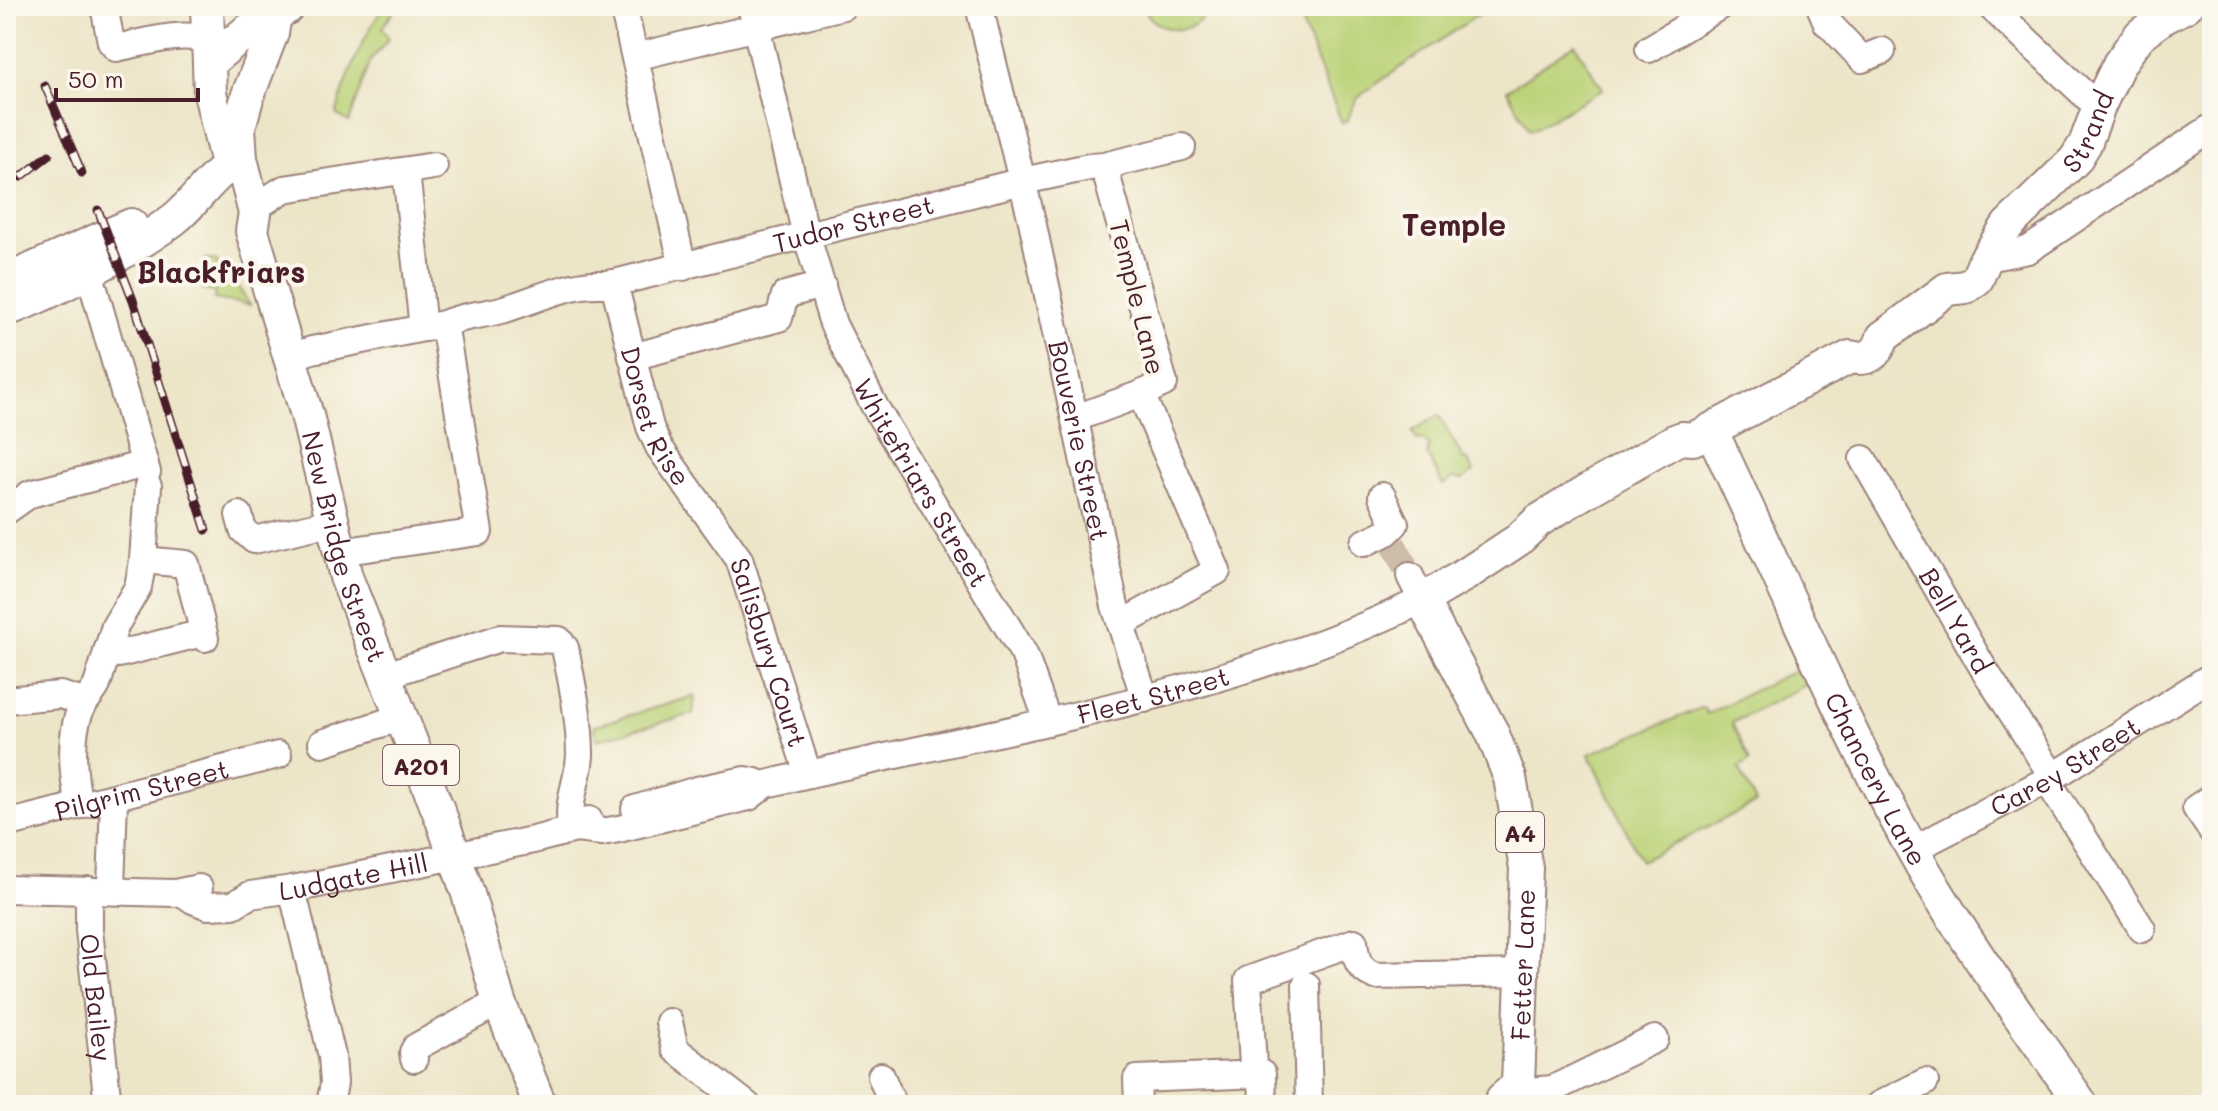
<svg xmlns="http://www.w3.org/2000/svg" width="2218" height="1111" viewBox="0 0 2218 1111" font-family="Mali,sans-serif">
  <rect width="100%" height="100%" fill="#fbf7ec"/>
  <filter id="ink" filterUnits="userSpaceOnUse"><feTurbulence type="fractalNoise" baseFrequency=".0125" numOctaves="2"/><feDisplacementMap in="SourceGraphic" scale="16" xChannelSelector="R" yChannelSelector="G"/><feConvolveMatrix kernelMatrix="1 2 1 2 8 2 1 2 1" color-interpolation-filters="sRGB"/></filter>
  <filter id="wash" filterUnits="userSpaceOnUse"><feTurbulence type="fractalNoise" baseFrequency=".006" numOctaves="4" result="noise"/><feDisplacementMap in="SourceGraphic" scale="32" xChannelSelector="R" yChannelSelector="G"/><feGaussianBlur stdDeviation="1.8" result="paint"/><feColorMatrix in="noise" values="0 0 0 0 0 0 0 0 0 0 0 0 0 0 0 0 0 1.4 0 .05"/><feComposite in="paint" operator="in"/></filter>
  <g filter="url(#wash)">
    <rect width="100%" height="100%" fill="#ede5c8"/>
    <g fill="#bad276" stroke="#827850" stroke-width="2">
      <path d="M385 6H397L382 28 389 38 371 60 349 122 336 114C348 75 361 38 385 6Z"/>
      <path d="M1144 6H1207C1201 38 1153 36 1144 6Z"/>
      <polygon points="1295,6 1491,6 1366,91 1356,100 1347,121 1342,123"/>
      <polygon points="1575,44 1603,89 1530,131 1507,90"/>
      <polygon points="206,259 218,261 216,274 231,277 250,305 214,299 215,292 203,290"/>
      <polygon points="1439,415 1464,460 1467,459 1474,472 1462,480 1454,478 1443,485 1427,454 1429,445 1422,439 1417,440 1412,431"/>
      <polygon points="1801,667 1809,683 1732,723 1750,761 1739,768 1756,803 1641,861 1589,754 1703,707 1707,714"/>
      <polygon points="695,696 693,714 597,740 593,726"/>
    </g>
  </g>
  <g filter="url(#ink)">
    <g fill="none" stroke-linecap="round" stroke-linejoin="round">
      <polyline stroke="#ccbda9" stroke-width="26" stroke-dasharray="26 13" stroke-linecap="butt" points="1393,544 1410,576"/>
      <g stroke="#9c827a" stroke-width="30">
        <g id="minor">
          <path d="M104 6 111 42 116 48C147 42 179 31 210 40"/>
          <polyline points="623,6 683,267"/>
          <path id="s1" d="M751 6 804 227 833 324 875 407 1024 654 1048 722"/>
          <path id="s2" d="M979 6 1032 221 1115 606 1145 699"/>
          <polyline points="1820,6 1827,23"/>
          <polyline points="1990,6 2087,97 2100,104"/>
          <polyline points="1832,27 1862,59 1882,51"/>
          <polyline points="1649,49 1720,6"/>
          <polyline points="635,57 843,6"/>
          <polyline points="406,172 423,328"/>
          <polyline points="254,208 284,189 434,166"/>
          <polyline points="78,255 92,282 147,472"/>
          <polyline points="1987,258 2028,250 2212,127"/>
          <path id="s3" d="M614 283 650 427 659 447 739 559 808 774"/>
          <path id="s4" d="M290 357 312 350 444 324C466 314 482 316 505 309 531 301 556 289 583 285 594 283 603 285 614 283L1023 181 1089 167 1104 166 1182 147"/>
          <polyline points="632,357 779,318 785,295 822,285"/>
          <polyline points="1076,418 1141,394 1164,383 1104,166"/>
          <path id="s5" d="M1863 459 1982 666 2053 777"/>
          <polyline points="6,511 30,494 145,464"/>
          <polyline points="239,515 243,530 254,540 332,522"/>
          <polyline points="1364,543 1387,532 1395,524 1382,496"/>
          <polyline points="339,552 479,532 444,324"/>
          <polyline points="143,560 186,564 205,638"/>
          <polyline points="1121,624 1217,571 1141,394"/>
          <polyline points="107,651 119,654 203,633"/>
          <path d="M386 675 500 638 559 640 565 648C572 683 580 719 580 755 579 781 565 804 572 830"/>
          <polyline points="6,700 60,695 84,702"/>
          <polyline points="322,743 402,717"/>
          <polyline points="2047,780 2142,929"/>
          <polyline points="2212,797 2196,808 2212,831"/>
          <path d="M79 805C73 777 69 738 80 711 84 701 92 695 97 685L115 626 138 587 143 560 148 486"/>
          <polyline points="635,809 697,790 745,780 755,782"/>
          <path id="s6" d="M6 824 278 755"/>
          <path id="s7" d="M576 829 602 832 619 829 749 797 766 784C987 731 1216 700 1422 600L1410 576"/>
          <path id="s8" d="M1914 849 2053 777 2212 676"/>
          <polyline points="6,889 175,893 199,888"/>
          <polyline points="292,889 332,1056 334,1083 330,1105"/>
          <path id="s9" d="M89 890V930L108 1105"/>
          <polyline points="111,890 114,797"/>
          <path id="s10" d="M183 893 193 900 208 906 233 905 250 895 293 889 533 840 576 829 589 820"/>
          <polyline points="1306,985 1309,1105"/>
          <polyline points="669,1022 675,1049 747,1105"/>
          <polyline points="414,1059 413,1052 416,1047 499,1002"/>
          <path d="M1247 1074 1253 1066 1248 980 1354 942C1356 960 1358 969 1375 976L1523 973"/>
          <polyline points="881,1076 893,1105"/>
          <polyline points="1518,1085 1527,1091 1553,1089 1655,1039"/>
          <polyline points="1138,1105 1137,1079 1262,1074 1263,1105"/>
          <polyline points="1879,1105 1925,1082"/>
        </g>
      </g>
      <g stroke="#9c827a" stroke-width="36">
        <g id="major">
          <polyline points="207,6 210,93 227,164"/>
          <path id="s11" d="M274 6 275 15 272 33 248 95 239 127 241 159 255 213 252 231 307 415 346 577 442 820 468 894 499 1002 540 1105"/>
          <polyline points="211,61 247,31 287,8"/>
          <polyline points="6,281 131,225"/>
          <path d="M6 310C57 291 129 252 173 220 198 201 212 172 241 159"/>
          <path id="s12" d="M1883 337 1947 289 1966 287 1977 279 1985 260 2008 225 2075 160 2085 144 2100 104 2119 64 2131 47 2140 35 2161 19 2186 6"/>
          <path id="s13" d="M1711 430C1781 576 1842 727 1923 868 1970 950 2028 1027 2082 1105"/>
          <path id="s14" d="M1500 1105 1502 1099 1518 1085 1526 868 1510 778 1492 732 1422 600 1468 573 1518 540 1538 521 1585 492 1674 441 1682 438 1693 439 1850 357C1868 361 1878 354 1883 337"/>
        </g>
      </g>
      <use href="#minor" stroke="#fff" stroke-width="26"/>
      <use href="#major" stroke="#fff" stroke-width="32"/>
      <g stroke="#4a1f2b" stroke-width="9">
        <g id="rail">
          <polyline points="45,86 82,173"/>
          <polyline points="21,177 49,155"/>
          <polyline points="98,210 133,300 206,530"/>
        </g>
      </g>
      <use href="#rail" stroke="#fbf7ec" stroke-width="6" stroke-dasharray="18" stroke-linecap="butt"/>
    </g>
  </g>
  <g text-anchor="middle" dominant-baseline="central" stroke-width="8" stroke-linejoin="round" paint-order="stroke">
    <g fill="#fbf7ec" stroke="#7f6065" stroke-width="2">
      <rect x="383" y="745" width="76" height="40" rx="6"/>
      <rect x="1496" y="812" width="48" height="40" rx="6"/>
    </g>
    <g font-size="24" font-weight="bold" fill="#4a1f2b">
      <text x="421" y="765">A201</text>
      <text x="1520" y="832">A4</text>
    </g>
    <g font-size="26" fill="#4a1f2b" stroke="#fbf7ec">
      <text stroke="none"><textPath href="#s12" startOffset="300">Strand</textPath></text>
      <text stroke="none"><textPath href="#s4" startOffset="580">Tudor Street</textPath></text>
      <text transform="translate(1138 297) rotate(76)">Temple Lane</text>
      <text stroke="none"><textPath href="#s3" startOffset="140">Dorset Rise</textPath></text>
      <text stroke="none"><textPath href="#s2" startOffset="446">Bouverie Street</textPath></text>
      <text stroke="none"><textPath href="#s1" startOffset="510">Whitefriars Street</textPath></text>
      <text stroke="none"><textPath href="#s11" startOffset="562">New Bridge Street</textPath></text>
      <text stroke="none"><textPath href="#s5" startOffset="186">Bell Yard</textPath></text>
      <text stroke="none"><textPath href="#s3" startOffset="406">Salisbury Court</textPath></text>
      <text stroke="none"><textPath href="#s7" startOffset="596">Fleet Street</textPath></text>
      <text stroke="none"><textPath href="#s8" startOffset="172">Carey Street</textPath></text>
      <text stroke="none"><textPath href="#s13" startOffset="386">Chancery Lane</textPath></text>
      <text stroke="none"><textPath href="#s6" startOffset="140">Pilgrim Street</textPath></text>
      <text stroke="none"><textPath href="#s10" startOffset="178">Ludgate Hill</textPath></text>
      <text stroke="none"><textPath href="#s14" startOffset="148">Fetter Lane</textPath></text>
      <text stroke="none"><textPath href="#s9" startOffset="108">Old Bailey</textPath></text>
    </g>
    <g font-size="30" font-weight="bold" fill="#4a1f2b" stroke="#fbf7ec">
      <text x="1454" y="224">Temple</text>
      <text x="221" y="271">Blackfriars</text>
    </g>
  </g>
  <rect width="2218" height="1111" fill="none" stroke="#fbf7ec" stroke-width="32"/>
  <path d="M56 88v12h142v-12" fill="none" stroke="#4a1f2b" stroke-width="4"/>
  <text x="68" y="88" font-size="24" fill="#4a1f2b" stroke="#fbf7ec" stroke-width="6" paint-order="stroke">50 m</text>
</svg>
